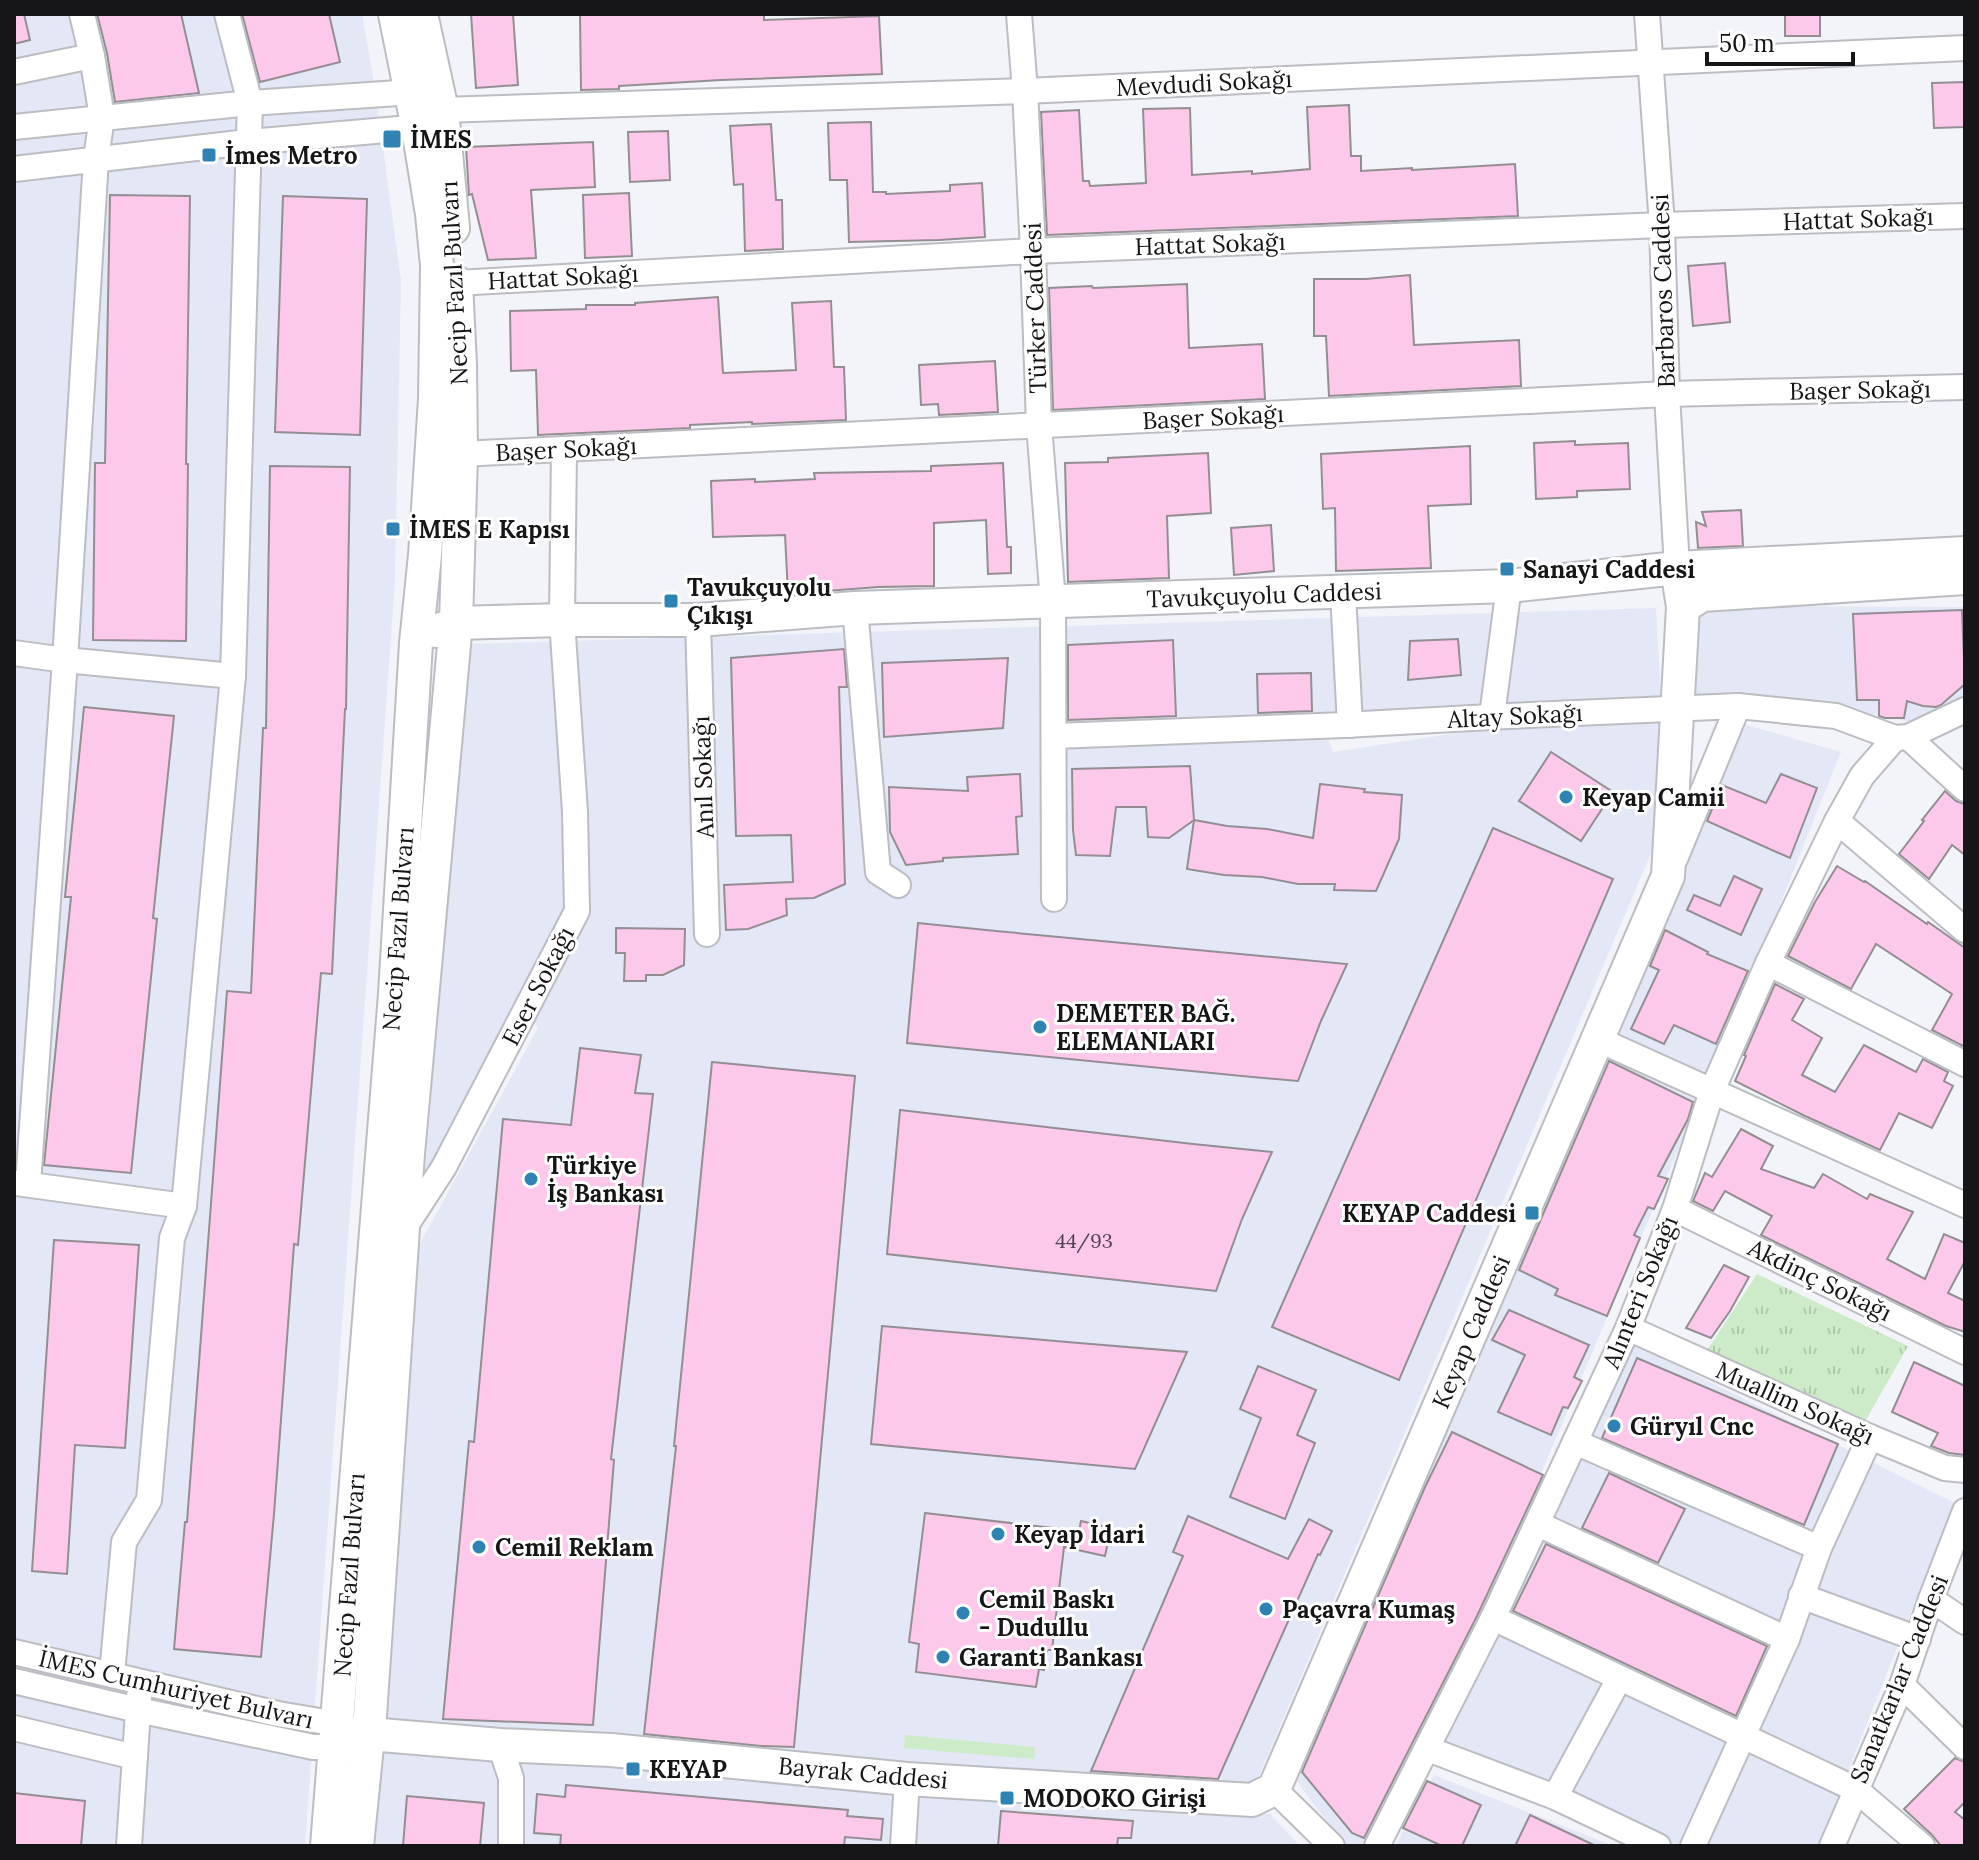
<svg xmlns="http://www.w3.org/2000/svg" width="1979" height="1860" viewBox="0 0 1979 1860" font-family="Lora,serif">
  <defs>
    <pattern id="park-tufts" width="24" height="20" patternUnits="userSpaceOnUse" patternTransform="scale(2)"><rect width="24" height="20" fill="#cdebc8"/><path d="M3 7l-1-3M5 7V3M7 7l1-3M15 17l-1-3M17 17v-4M19 17l1-3" fill="none" stroke="#afc9ab"/></pattern>
  </defs>
  <rect width="100%" height="100%" fill="#f2f4fa"/>
  <g fill="#e4e7f5">
    <polygon points="14,14 362,14 375,88 401,281 395,580 305,1846 14,1846"/>
    <polygon points="1694,606 1965,607 1965,706 1918,723 1795,700 1693,701"/>
    <polygon points="1656,608 1661,700 1322,722 1333,752 1522,723 1672,717 1660,832 1255,1785 896,1767 381,1727 417,1249 539,1026 525,1023 424,1188 467,644"/>
    <polygon points="1743,724 1841,752 1743,997 1383,1846 1346,1846 1297,1782"/>
    <polygon points="1635,1345 1955,1503 1818,1846 1658,1846 1439,1754"/>
    <polygon points="376,1748 1270,1814 1300,1846 370,1846"/>
    <polygon points="1434,1775 1614,1846 1395,1846"/>
  </g>
  <polygon fill="#cdebc8" points="905,1735 1035,1747 1034,1759 904,1748"/>
  <polygon fill="url(#park-tufts)" points="1757,1274 1908,1346 1862,1427 1704,1355"/>
  <g fill="#fdc9eb" stroke="#948e92" stroke-width="2">
    <polygon points="14,14 24,14 30,40 14,44"/>
    <polygon points="97,14 181,14 199,93 115,102 107,53"/>
    <polygon points="242,14 329,14 340,62 260,82"/>
    <polygon points="471,14 513,14 518,85 476,88"/>
    <polygon points="580,14 764,14 764,20 879,16 882,74 721,80 619,86 619,89 581,90"/>
    <rect x="1785" y="14" width="35" height="22"/>
    <polygon points="1965,82 1965,127 1934,128 1932,83"/>
    <polygon points="1349,105 1351,156 1361,156 1361,171 1412,168 1412,170 1515,164 1518,216 1047,235 1041,112 1079,110 1083,181 1089,181 1090,186 1146,183 1143,109 1190,108 1192,175 1252,171 1252,174 1310,169 1307,107"/>
    <polygon points="871,122 873,192 886,192 886,194 950,191 950,185 982,183 985,237 939,240 849,242 847,180 830,180 828,123"/>
    <polygon points="771,124 776,200 782,200 783,249 745,251 743,184 734,185 730,126"/>
    <polygon points="668,131 670,180 630,182 628,132"/>
    <polygon points="593,142 595,187 531,190 536,258 488,260 472,194 469,195 466,147"/>
    <polygon points="629,193 632,256 585,258 583,195"/>
    <polygon points="110,195 190,196 186,464 188,464 186,641 93,640 95,463 105,463"/>
    <polygon points="283,196 367,199 360,435 275,432"/>
    <polygon points="1725,263 1730,322 1693,326 1688,266"/>
    <polygon points="1410,275 1414,345 1519,340 1521,386 1329,396 1326,336 1314,336 1314,279 1366,279"/>
    <polygon points="1187,284 1189,348 1262,344 1265,399 1053,410 1049,288 1092,286 1093,288"/>
    <polygon points="718,297 723,373 796,370 792,303 831,301 834,367 844,367 846,420 752,424 752,422 690,425 690,428 538,435 536,370 511,371 510,311 586,309 586,305 635,305 635,303"/>
    <polygon points="995,361 998,412 939,415 938,404 921,405 919,365"/>
    <polygon points="1575,441 1575,445 1628,443 1630,489 1577,491 1577,497 1536,499 1534,443"/>
    <polygon points="1470,446 1471,504 1428,506 1431,568 1336,571 1335,508 1323,509 1321,454"/>
    <polygon points="1208,453 1211,513 1167,516 1169,578 1068,582 1065,463 1108,462 1108,458"/>
    <polygon points="1003,463 1007,547 1011,547 1011,573 988,574 986,520 934,523 934,586 878,587 788,594 785,535 713,537 711,481 755,479 755,482 815,479 814,473 931,471 931,466"/>
    <polygon points="270,466 350,467 346,709 345,709 332,974 321,973 298,1245 294,1244 274,1514 261,1657 174,1649 185,1522 187,1522 227,991 251,993 263,728 266,728"/>
    <polygon points="1741,510 1743,546 1698,548 1696,522 1706,526 1702,512"/>
    <polygon points="1271,525 1274,571 1234,575 1231,528"/>
    <polygon points="1962,610 1965,684 1941,705 1936,707 1923,706 1907,701 1904,718 1885,718 1879,716 1879,700 1857,700 1853,614"/>
    <polygon points="1458,639 1461,675 1408,680 1410,641"/>
    <polygon points="1173,640 1176,716 1068,720 1068,645"/>
    <polygon points="844,649 847,687 839,687 845,884 814,898 786,899 787,915 748,929 726,930 724,885 793,882 791,835 736,836 731,658"/>
    <polygon points="1008,658 1003,728 884,737 882,663"/>
    <polygon points="1311,673 1312,711 1258,713 1257,674"/>
    <polygon points="84,707 174,716 153,918 157,919 131,1173 44,1165 71,897 65,897"/>
    <polygon points="1551,752 1613,792 1581,841 1519,801"/>
    <polygon points="1190,766 1194,820 1169,838 1148,837 1146,807 1116,807 1110,856 1076,855 1073,830 1072,769"/>
    <polygon points="1020,774 1022,816 1016,817 1018,854 943,858 943,861 906,865 890,832 889,787 968,791 967,777"/>
    <polygon points="1781,774 1817,788 1790,858 1707,821 1722,785 1766,803"/>
    <polygon points="1320,784 1365,789 1364,792 1402,795 1399,839 1376,891 1334,890 1335,884 1298,884 1262,877 1224,875 1187,869 1194,820 1227,826 1267,829 1313,838"/>
    <polygon points="1945,791 1956,801 1965,804 1965,855 1952,845 1929,879 1899,854 1924,821 1922,820"/>
    <polygon points="1493,828 1613,879 1399,1380 1272,1327"/>
    <polygon points="1837,866 1864,882 1865,881 1927,924 1928,922 1965,948 1965,1042 1963,1046 1932,1030 1952,994 1876,944 1851,989 1788,956 1815,902"/>
    <polygon points="1734,876 1762,889 1741,935 1687,910 1694,895 1720,906"/>
    <polygon points="918,923 996,931 1347,964 1321,1021 1298,1081 1242,1076 907,1043"/>
    <polygon points="616,928 685,929 684,965 663,975 646,975 646,981 624,981 625,953 616,953"/>
    <polygon points="1665,930 1708,952 1707,954 1748,971 1716,1044 1674,1025 1664,1044 1631,1029 1659,970 1650,966"/>
    <polygon points="1775,984 1804,999 1792,1020 1822,1038 1802,1075 1835,1092 1864,1045 1916,1072 1923,1059 1948,1072 1944,1081 1953,1086 1932,1128 1899,1113 1880,1150 1805,1116 1735,1081 1746,1056 1744,1055"/>
    <polygon points="580,1048 641,1055 635,1093 653,1094 611,1459 614,1460 593,1725 443,1719 469,1441 474,1442 503,1119 571,1125"/>
    <polygon points="1609,1061 1693,1102 1688,1119 1658,1176 1668,1179 1654,1209 1648,1207 1634,1235 1640,1238 1607,1316 1555,1295 1558,1289 1519,1270"/>
    <polygon points="712,1062 855,1076 794,1747 761,1746 644,1734 676,1446 674,1446"/>
    <polygon points="900,1110 1193,1144 1272,1152 1242,1219 1216,1291 1036,1271 887,1254"/>
    <polygon points="1741,1129 1773,1146 1761,1169 1814,1188 1823,1174 1867,1199 1870,1194 1913,1212 1887,1259 1925,1279 1944,1234 1965,1243 1965,1261 1948,1293 1965,1301 1965,1332 1946,1326 1761,1235 1772,1216 1725,1191 1713,1211 1693,1201 1705,1173 1712,1177"/>
    <polygon points="54,1240 139,1245 125,1448 75,1445 67,1574 32,1571"/>
    <polygon points="1724,1265 1749,1277 1730,1311 1711,1338 1686,1328"/>
    <polygon points="1509,1310 1589,1345 1574,1377 1582,1381 1568,1408 1563,1407 1551,1435 1498,1412 1525,1355 1492,1340"/>
    <polygon points="882,1326 1067,1342 1187,1352 1135,1469 871,1444"/>
    <polygon points="1637,1358 1838,1444 1804,1525 1602,1438"/>
    <polygon points="1914,1362 1965,1386 1965,1455 1949,1453 1931,1446 1938,1433 1892,1412"/>
    <polygon points="1258,1366 1316,1390 1297,1435 1315,1443 1285,1519 1230,1497 1261,1418 1240,1409"/>
    <polygon points="1452,1432 1543,1475 1477,1616 1364,1838 1352,1833 1302,1772 1425,1487"/>
    <polygon points="1609,1473 1685,1509 1658,1563 1582,1528"/>
    <polygon points="925,1513 1079,1531 1081,1521 1111,1528 1105,1556 1064,1547 1052,1650 1047,1650 1044,1670 1039,1669 1036,1687 916,1672 919,1644 909,1642"/>
    <polygon points="1188,1516 1288,1559 1309,1519 1332,1531 1320,1555 1318,1554 1218,1779 1091,1771 1183,1556 1173,1552"/>
    <polygon points="1546,1544 1767,1646 1736,1716 1513,1611"/>
    <polygon points="1955,1758 1965,1762 1965,1802 1955,1812 1965,1820 1965,1846 1941,1846 1932,1835 1904,1809"/>
    <polygon points="1427,1781 1481,1805 1462,1846 1442,1846 1403,1828"/>
    <polygon points="566,1785 848,1810 847,1816 883,1819 881,1840 845,1837 844,1846 560,1846 561,1835 534,1833 537,1794 565,1797"/>
    <polygon points="14,1793 85,1801 81,1846 14,1846"/>
    <polygon points="407,1796 484,1803 480,1846 403,1846"/>
    <polygon points="1001,1811 1133,1821 1131,1838 1118,1838 1117,1846 998,1846"/>
    <polygon points="1530,1815 1596,1846 1515,1846"/>
  </g>
  <g fill="none" stroke-linecap="round" stroke-linejoin="round">
    <g stroke="#bcbdc3" stroke-width="28">
      <g id="minor">
        <polyline points="1019,14 1025,91 1033,251 1039,425 1053,602 1054,899"/>
        <polyline points="1647,14 1662,225 1667,394 1677,568"/>
        <polyline points="14,72 92,56"/>
        <polyline points="442,110 1025,91 1965,48"/>
        <polyline points="14,127 250,103 428,91"/>
        <polyline points="14,169 248,142 433,126"/>
        <polyline points="456,283 1033,251 1662,225 1965,216"/>
        <polyline points="461,454 1667,394 1965,387"/>
        <polyline points="1343,593 1350,725"/>
        <polyline points="855,608 878,872 898,885"/>
        <polyline points="698,620 707,934"/>
        <polyline points="14,653 65,660 233,676"/>
        <polyline points="1492,716 1509,586"/>
        <polyline points="1054,736 1345,725 1508,716 1738,706 1836,716 1895,738 1908,737 1965,710"/>
        <polyline points="1908,737 1965,789"/>
        <polyline points="1837,821 1965,930"/>
        <polyline points="1675,859 1738,706"/>
        <polyline points="1768,963 1965,1064"/>
        <polyline points="1597,1039 1965,1205"/>
        <polyline points="16,1183 184,1206"/>
        <polyline points="28,1184 65,660 96,159 102,117 92,56 82,14"/>
        <polyline points="1675,1209 1965,1352"/>
        <polyline points="403,1230 444,1167 577,911 575,812 562,620 564,449"/>
        <polyline points="1628,1328 1870,1437 1945,1468 1965,1470"/>
        <polyline points="1575,1442 1819,1548"/>
        <polyline points="1538,1524 1787,1639"/>
        <polyline points="1801,1596 1918,1639"/>
        <polyline points="1931,1599 1965,1622"/>
        <polyline points="1493,1618 1855,1789 1922,1846"/>
        <polyline points="14,1652 278,1714 338,1724 351,1729"/>
        <polyline points="112,1674 124,1542 149,1500 172,1238 184,1206 233,676 250,103 227,14"/>
        <polyline points="14,1681 138,1710 313,1747 335,1747"/>
        <polyline points="1902,1685 1965,1747"/>
        <polyline points="14,1728 135,1757"/>
        <polyline points="500,1745 511,1778 511,1846"/>
        <polyline points="1428,1749 1555,1797 1658,1846"/>
        <polyline points="1274,1789 1332,1846"/>
        <polyline points="1555,1797 1619,1679"/>
        <polyline points="129,1846 139,1696"/>
        <polyline points="903,1846 907,1779"/>
        <polyline points="1377,1846 1493,1618 1628,1328 1675,1209 1712,1091 1768,963 1837,821 1862,776 1895,738"/>
        <polyline points="1693,1846 1787,1639 1819,1548 1870,1437"/>
        <polyline points="1832,1846 1902,1685 1931,1599 1965,1511"/>
      </g>
    </g>
    <g stroke="#bcbdc3" stroke-width="36">
      <g id="major">
        <polyline points="421,14 442,110 453,228"/>
        <polyline points="1683,607 1702,595 1965,578"/>
        <polyline points="436,631 456,623 562,620 698,620 855,608 1509,586 1677,568 1965,553"/>
        <polyline points="335,1747 369,1734 500,1745 611,1750 907,1779 1252,1800 1274,1789 1668,876 1683,607 1677,568"/>
        <polyline points="327,1846 395,994 416,643 425,555 435,399 437,265 432,214 418,128 395,14"/>
        <polyline points="357,1846 370,1716 408,1154 456,623 461,454 460,365 456,282"/>
      </g>
    </g>
    <use href="#minor" stroke="#fff" stroke-width="24"/>
    <use href="#major" stroke="#fff" stroke-width="32"/>
  </g>
  <g fill="#2e83b3" stroke="#fff" stroke-width="3">
    <rect x="382" y="129" width="20" height="20" rx="4"/>
    <rect x="201" y="147" width="16" height="16" rx="4"/>
    <rect x="385" y="521" width="16" height="16" rx="4"/>
    <rect x="1499" y="561" width="16" height="16" rx="4"/>
    <rect x="663" y="593" width="16" height="16" rx="4"/>
    <circle cx="1566" cy="797" r="8"/>
    <circle cx="1040" cy="1027" r="8"/>
    <circle cx="531" cy="1179" r="8"/>
    <rect x="1524" y="1205" width="16" height="16" rx="4"/>
    <circle cx="1614" cy="1426" r="8"/>
    <circle cx="998" cy="1534" r="8"/>
    <circle cx="479" cy="1547" r="8"/>
    <circle cx="1266" cy="1609" r="8"/>
    <circle cx="963" cy="1613" r="8"/>
    <circle cx="943" cy="1657" r="8"/>
    <rect x="625" y="1761" width="16" height="16" rx="4"/>
    <rect x="999" y="1790" width="16" height="16" rx="4"/>
  </g>
  <g text-anchor="middle" dominant-baseline="central" stroke-width="6" stroke-linejoin="round" paint-order="stroke">
    <g font-size="20" fill="#50434d">
      <text x="1084" y="1240">44/93</text>
    </g>
    <g font-size="24" fill="#161618" stroke="#fff">
      <text transform="translate(1204 83) rotate(-3)">Mevdudi Sokağı</text>
      <text transform="translate(1858 219) rotate(-2)">Hattat Sokağı</text>
      <text transform="translate(1210 244) rotate(-2)">Hattat Sokağı</text>
      <text transform="translate(563 277) rotate(-3)">Hattat Sokağı</text>
      <text transform="translate(454 283) rotate(-93)">Necip Fazıl Bulvarı</text>
      <text transform="translate(1663 291) rotate(-92)">Barbaros Caddesi</text>
      <text transform="translate(1035 308) rotate(-92)">Türker Caddesi</text>
      <text transform="translate(1860 390) rotate(-1)">Başer Sokağı</text>
      <text transform="translate(1213 417) rotate(-3)">Başer Sokağı</text>
      <text transform="translate(566 449) rotate(-3)">Başer Sokağı</text>
      <text transform="translate(1264 595) rotate(-2)">Tavukçuyolu Caddesi</text>
      <text transform="translate(1515 716) rotate(-3)">Altay Sokağı</text>
      <text transform="translate(703 777) rotate(-92)">Anıl Sokağı</text>
      <text transform="translate(398 929) rotate(-86)">Necip Fazıl Bulvarı</text>
      <text transform="translate(538 986) rotate(-63)">Eser Sokağı</text>
      <text transform="translate(1820 1280) rotate(26)">Akdinç Sokağı</text>
      <text transform="translate(1640 1292) rotate(-68)">Alınteri Sokağı</text>
      <text transform="translate(1471 1332) rotate(-67)">Keyap Caddesi</text>
      <text transform="translate(1795 1403) rotate(24)">Muallim Sokağı</text>
      <text transform="translate(349 1575) rotate(-86)">Necip Fazıl Bulvarı</text>
      <text transform="translate(1899 1679) rotate(-68)">Sanatkarlar Caddesi</text>
      <text transform="translate(176 1689) rotate(13)">İMES Cumhuriyet Bulvarı</text>
      <text transform="translate(863 1773) rotate(5)">Bayrak Caddesi</text>
    </g>
    <g font-size="24" font-weight="bold" fill="#161618" stroke="#fff" text-anchor="start">
      <text x="410" y="139">İMES</text>
      <text x="225" y="155">İmes Metro</text>
      <text x="409" y="529">İMES E Kapısı</text>
      <text x="1523" y="569">Sanayi Caddesi</text>
      <text x="687" y="587">Tavukçuyolu<tspan x="687" dy="28">Çıkışı</tspan></text>
      <text x="1582" y="797">Keyap Camii</text>
      <text x="1056" y="1013">DEMETER BAĞ.<tspan x="1056" dy="28">ELEMANLARI</tspan></text>
      <text x="547" y="1165">Türkiye<tspan x="547" dy="28">İş Bankası</tspan></text>
      <text x="1516" y="1213" text-anchor="end">KEYAP Caddesi</text>
      <text x="1630" y="1426">Güryıl Cnc</text>
      <text x="1014" y="1534">Keyap İdari</text>
      <text x="495" y="1547">Cemil Reklam</text>
      <text x="979" y="1599">Cemil Baskı<tspan x="979" dy="28">- Dudullu</tspan></text>
      <text x="1282" y="1609">Paçavra Kumaş</text>
      <text x="959" y="1657">Garanti Bankası</text>
      <text x="649" y="1769">KEYAP</text>
      <text x="1023" y="1798">MODOKO Girişi</text>
    </g>
  </g>
  <rect width="1979" height="1860" fill="none" stroke="#161618" stroke-width="32"/>
  <path d="M1707 52v12h146v-12" fill="none" stroke="#161618" stroke-width="4"/>
  <text x="1719" y="52" font-size="24" fill="#161618" stroke="#ffffff" stroke-width="6" paint-order="stroke">50 m</text>
</svg>
